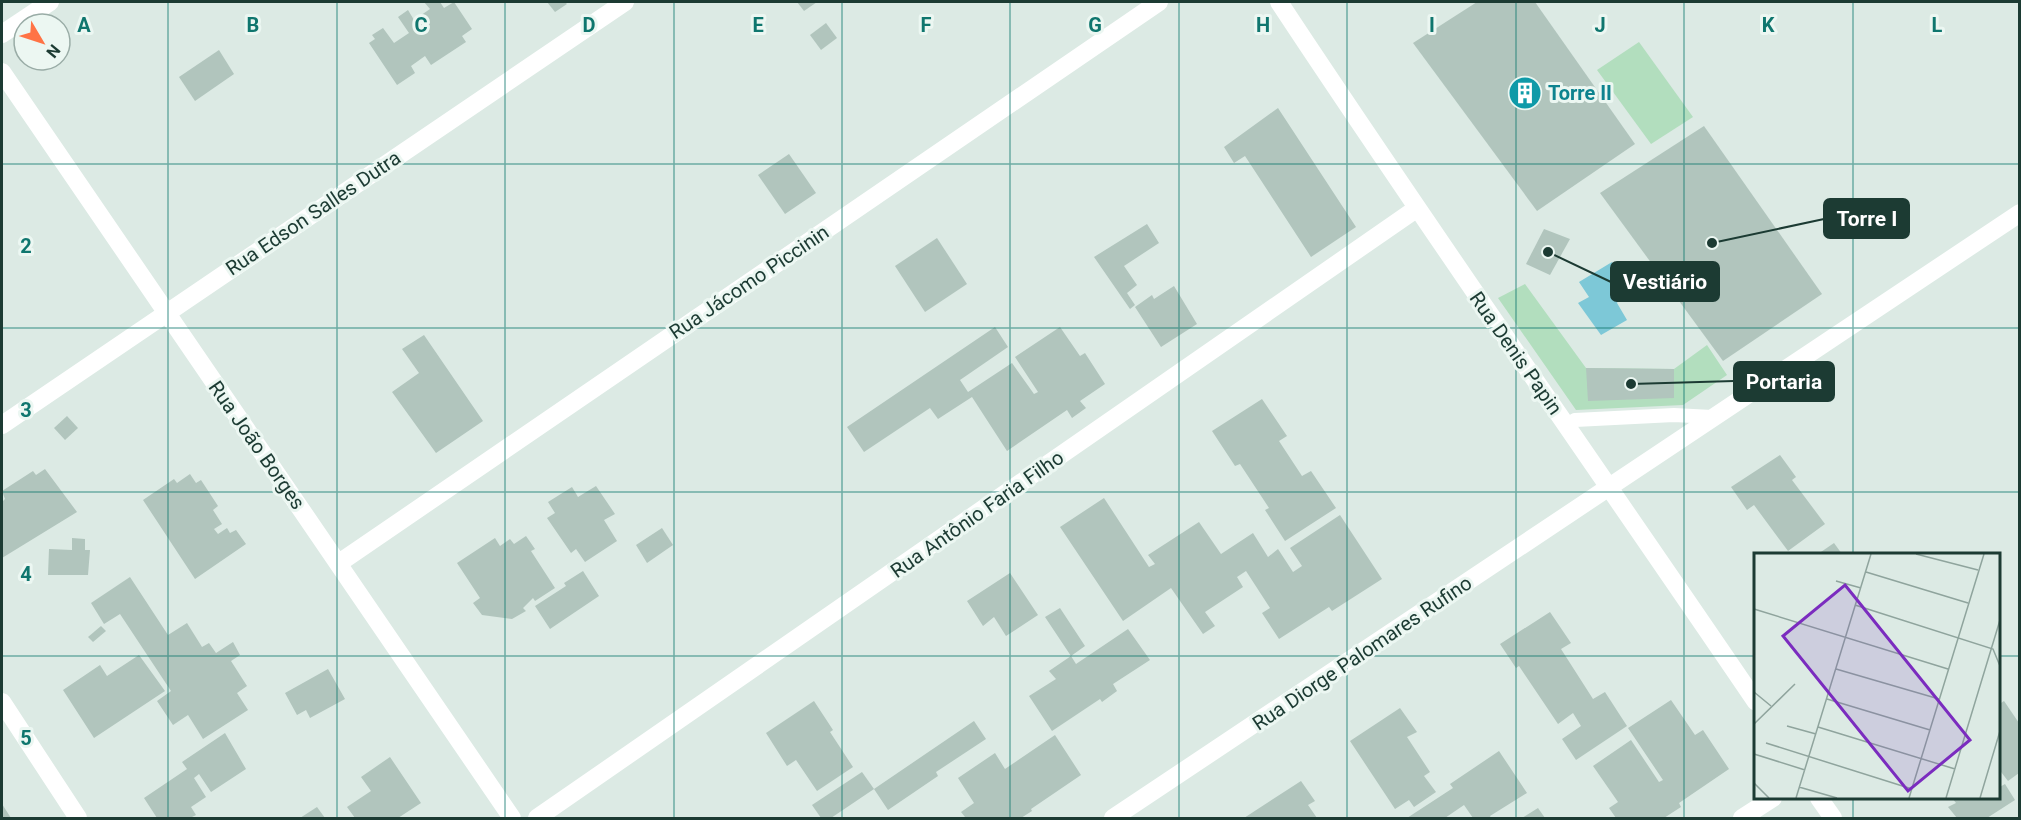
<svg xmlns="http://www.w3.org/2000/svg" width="2021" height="820" viewBox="0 0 2021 820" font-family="Roboto,sans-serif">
  <rect width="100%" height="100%" fill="#dceae4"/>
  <g fill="#b2debe">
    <polygon points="1639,42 1693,117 1651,144 1597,70"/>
    <polygon points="1525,284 1586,368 1674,369 1707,345 1727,375 1683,405 1576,410 1498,298"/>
  </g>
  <polygon fill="#7dc8d7" points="1612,262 1621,275 1625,287 1617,303 1627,320 1601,335 1578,303 1589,297 1579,282"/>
  <g fill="#b1c5bd">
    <polygon points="424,2 440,2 444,8 454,2 472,29 462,36 466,42 431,65 425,56 411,66 415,73 397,85 369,43 375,39 372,35 383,28 394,43 409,33 398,17 408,10 414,20 430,9"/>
    <polygon points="547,2 565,2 567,4 555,12"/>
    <polygon points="797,2 817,2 804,11"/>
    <polygon points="1477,2 1535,2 1635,144 1537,211 1413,43"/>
    <polygon points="826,23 837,38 821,50 810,35"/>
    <polygon points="219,50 234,74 195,101 179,77"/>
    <polygon points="1278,108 1356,227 1311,257 1245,156 1234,163 1224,147"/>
    <polygon points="1704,126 1822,294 1723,361 1600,193"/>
    <polygon points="789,154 816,193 785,214 758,175"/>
    <polygon points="1147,224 1159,243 1124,266 1137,285 1127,293 1135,305 1130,309 1094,257"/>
    <polygon points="1544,229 1570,239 1550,275 1526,264"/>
    <polygon points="937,238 967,284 925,312 895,266"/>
    <polygon points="1174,286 1197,324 1161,347 1135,307 1152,295 1154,299"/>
    <polygon points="995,327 1008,347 960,380 968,392 1012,363 1034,394 1038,392 1015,357 1060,327 1080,356 1085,353 1105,384 1080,401 1086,408 1072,418 1067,410 1007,451 972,397 938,419 930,408 864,452 847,427"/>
    <polygon points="424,335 483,421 436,453 392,392 419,373 402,349"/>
    <polygon points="1586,368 1674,369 1674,398 1588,401"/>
    <polygon points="1262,399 1287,436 1279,441 1302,476 1311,471 1336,508 1285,541 1265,510 1269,508 1240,464 1235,466 1212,431"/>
    <polygon points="67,416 78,428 65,440 54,428"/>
    <polygon points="1780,455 1796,477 1792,480 1825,524 1788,551 1754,505 1747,510 1731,487"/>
    <polygon points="45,469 77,512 2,558 2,502 5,499 2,491 33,471 36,475"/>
    <polygon points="190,474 196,483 201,480 218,506 213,510 222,524 214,529 218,534 227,528 230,533 236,530 246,544 195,579 143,500 174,479 177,483"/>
    <polygon points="596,486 615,514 604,520 617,541 585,562 576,549 571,553 547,518 555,513 548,502 572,487 578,497"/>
    <polygon points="1104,498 1149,567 1155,564 1148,555 1199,522 1221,554 1253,533 1268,557 1278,549 1293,572 1302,566 1290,548 1340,515 1382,579 1332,611 1329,607 1279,639 1262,613 1270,608 1246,571 1237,577 1243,587 1205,612 1215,626 1203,634 1171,588 1123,621 1060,527"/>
    <polygon points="662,528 673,545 647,563 636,545"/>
    <polygon points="526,536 535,549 531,551 555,588 535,601 533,598 523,608 526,611 512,619 482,615 473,603 480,598 457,563 495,538 500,546 510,539 514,544"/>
    <polygon points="72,538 85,539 85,550 90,550 88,575 48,575 49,549 72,550"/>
    <polygon points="1834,543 1842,554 1818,554"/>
    <polygon points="583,571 599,596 550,629 535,606 566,586 564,583"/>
    <polygon points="1010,573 1038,615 1006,636 994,617 983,626 967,601"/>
    <polygon points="130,577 168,635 187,623 202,647 209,643 216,653 233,642 240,655 231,661 247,686 237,693 248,710 203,739 188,715 173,725 157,701 171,691 120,614 104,624 91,603"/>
    <polygon points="1060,608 1085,646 1071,656 1076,664 1128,629 1150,660 1113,684 1117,691 1102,702 1100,699 1052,731 1029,696 1056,679 1049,671 1071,656 1045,617"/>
    <polygon points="1550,612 1571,643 1561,649 1593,699 1605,692 1627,726 1576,760 1562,739 1581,726 1573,713 1558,724 1519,666 1516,668 1500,644"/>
    <polygon points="101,626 106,631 93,642 88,637"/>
    <polygon points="139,655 165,691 94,738 63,690 100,665 107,676"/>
    <polygon points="328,669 345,699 310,718 306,710 297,715 285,693"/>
    <polygon points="1671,700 1695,735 1703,730 1729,769 1679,803 1681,807 1664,818 1616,818 1609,808 1618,802 1593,766 1631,740 1659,782 1663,780 1628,728"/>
    <polygon points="814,701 833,730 830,732 853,767 817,791 796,760 787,766 766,733"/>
    <polygon points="2004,701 2019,723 2019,773 2008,781 1998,768 1998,705"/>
    <polygon points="1400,708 1417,732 1407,737 1430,772 1424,776 1436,792 1414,807 1409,800 1395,809 1350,741"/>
    <polygon points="974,721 986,739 936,772 938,776 888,810 874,789"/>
    <polygon points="225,733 246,769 211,792 199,774 194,778 206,797 191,807 196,815 190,818 157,818 144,798 187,769 182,762"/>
    <polygon points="1055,735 1081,775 1031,809 1032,811 1021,818 962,818 965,817 961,812 974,803 958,778 995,753 1005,769"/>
    <polygon points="1499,751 1527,793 1490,816 1491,818 1473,818 1464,805 1445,818 1407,818 1453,788 1450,784"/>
    <polygon points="390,757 421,803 398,818 355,818 347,807 371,791 361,777"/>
    <polygon points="862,772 874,789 831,818 821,818 812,805"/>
    <polygon points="1301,781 1315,801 1308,805 1317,818 1244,818"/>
    <polygon points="2005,784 2015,800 1987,818 1957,818 1948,807 1956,803 1952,798 1998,798 1998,788"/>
    <polygon points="2,804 11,818 2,818"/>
    <polygon points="317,807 325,818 300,818"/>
    <polygon points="1538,808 1545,818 1522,818"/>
  </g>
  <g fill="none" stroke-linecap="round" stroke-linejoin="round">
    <polyline stroke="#fff" stroke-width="14" points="1567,425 1575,420 1674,415 1712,417"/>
    <g stroke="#fff" stroke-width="18">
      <path d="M1279 2C1434 237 1597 468 1756 702"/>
      <polyline points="2,34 50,2"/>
      <polyline points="2,72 512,818"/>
      <polyline points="2,425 625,2"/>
      <polyline points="339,563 1159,2"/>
      <polyline points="2,702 78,818"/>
      <polyline points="1819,798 1833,818"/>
      <polyline points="537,818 1416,209"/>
      <polyline points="1113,818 2020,213"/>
      <polyline points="1742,818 1773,798"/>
    </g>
  </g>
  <path fill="none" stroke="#0f766e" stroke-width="1.5" stroke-opacity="0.55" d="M168 2V818M337 2V818M505 2V818M674 2V818M842 2V818M1010 2V818M1179 2V818M1347 2V818M1516 2V818M1684 2V818M1853 2V554M2 164H2020M2 328H2020M2 492H2020M2 656H1756M1998 656H2020M1853 798V818"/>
  <defs>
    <g id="building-disc" transform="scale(1.725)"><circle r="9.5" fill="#0f9aa8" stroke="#ecf7f2"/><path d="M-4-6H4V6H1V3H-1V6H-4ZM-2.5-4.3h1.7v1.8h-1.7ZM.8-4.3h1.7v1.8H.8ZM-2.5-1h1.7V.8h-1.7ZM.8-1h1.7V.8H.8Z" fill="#fff"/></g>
  </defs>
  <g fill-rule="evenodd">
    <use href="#building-disc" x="1525" y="93"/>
  </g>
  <g text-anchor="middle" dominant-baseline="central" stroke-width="6" stroke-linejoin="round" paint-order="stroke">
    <g font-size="20" font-weight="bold" fill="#0d838f" stroke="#ecf7f2" text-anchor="start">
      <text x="1548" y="93">Torre II</text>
    </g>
    <g font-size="20" fill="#1c3b33" stroke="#ecf7f2">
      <text transform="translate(313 213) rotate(-34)">Rua Edson Salles Dutra</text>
      <text transform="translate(749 282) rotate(-34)">Rua Jácomo Piccinin</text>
      <text transform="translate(1516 353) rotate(55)">Rua Denis Papin</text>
      <text transform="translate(257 445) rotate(55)">Rua João Borges</text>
      <text transform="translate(977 514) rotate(-35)">Rua Antônio Faria Filho</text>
      <text transform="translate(1362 653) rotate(-34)">Rua Diorge Palomares Rufino</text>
    </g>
  </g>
  <g transform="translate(1754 553)">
    <rect width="246" height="246" fill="#dceae4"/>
    <path fill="none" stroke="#8fa49d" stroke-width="1.5" d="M162 1 224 17M112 19 214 50M82 28 107 35M101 52 239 96 246 113M0 56 194 116M82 116 185 146M0 139 17 153M73 146 176 177M0 171 41 131M33 173 62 181M64 174 201 216M12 190 158 236M0 201 51 217M0 230 15 245M45 234 83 245M42 245 117 1M155 245 230 1M192 245 246 67M226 245 246 178"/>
    <path fill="#7b2cbf" fill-opacity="0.15" stroke="#7b2cbf" stroke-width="3" d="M91 32 216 187 154 238 29 83Z"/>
    <rect width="246" height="246" fill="none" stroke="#1c3b33" stroke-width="3"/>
  </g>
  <g font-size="20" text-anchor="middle" font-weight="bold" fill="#0f766e" stroke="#ecf7f2" stroke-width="6" stroke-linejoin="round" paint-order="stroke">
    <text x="84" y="32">A</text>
    <text x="253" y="32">B</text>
    <text x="421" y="32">C</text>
    <text x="589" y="32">D</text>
    <text x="758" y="32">E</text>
    <text x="926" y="32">F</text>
    <text x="1095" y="32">G</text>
    <text x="1263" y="32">H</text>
    <text x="1432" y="32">I</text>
    <text x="1600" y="32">J</text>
    <text x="1768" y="32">K</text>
    <text x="1937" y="32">L</text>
    <text x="26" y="253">2</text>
    <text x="26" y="417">3</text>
    <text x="26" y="581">4</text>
    <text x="26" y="745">5</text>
  </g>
  <path fill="none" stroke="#1c3b33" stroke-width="2" d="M1712 243L1824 219M1548 252L1611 282M1631 384L1734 381"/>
  <g fill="#1c3b33" stroke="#ecf7f2" stroke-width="2">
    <circle cx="1712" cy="243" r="6"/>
    <circle cx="1548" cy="252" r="6"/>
    <circle cx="1631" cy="384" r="6"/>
  </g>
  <g fill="#1c3b33" stroke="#1c3b33" stroke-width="2">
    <rect x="1824" y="199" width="85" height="39" rx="6"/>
    <rect x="1611" y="262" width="108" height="39" rx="6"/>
    <rect x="1734" y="362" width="100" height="39" rx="6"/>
  </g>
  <g font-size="21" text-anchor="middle" font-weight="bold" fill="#fff">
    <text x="1867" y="226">Torre I</text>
    <text x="1665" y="289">Vestiário</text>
    <text x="1784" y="389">Portaria</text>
  </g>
  <rect width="2021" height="820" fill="none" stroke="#1c3b33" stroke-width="6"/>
  <g transform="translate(42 42) rotate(129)"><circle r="28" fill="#ecf7f2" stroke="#99aca6" stroke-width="1.5"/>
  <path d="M0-4.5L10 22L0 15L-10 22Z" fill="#ff7345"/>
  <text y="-9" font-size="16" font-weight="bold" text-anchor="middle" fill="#1c3b33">N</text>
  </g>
</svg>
